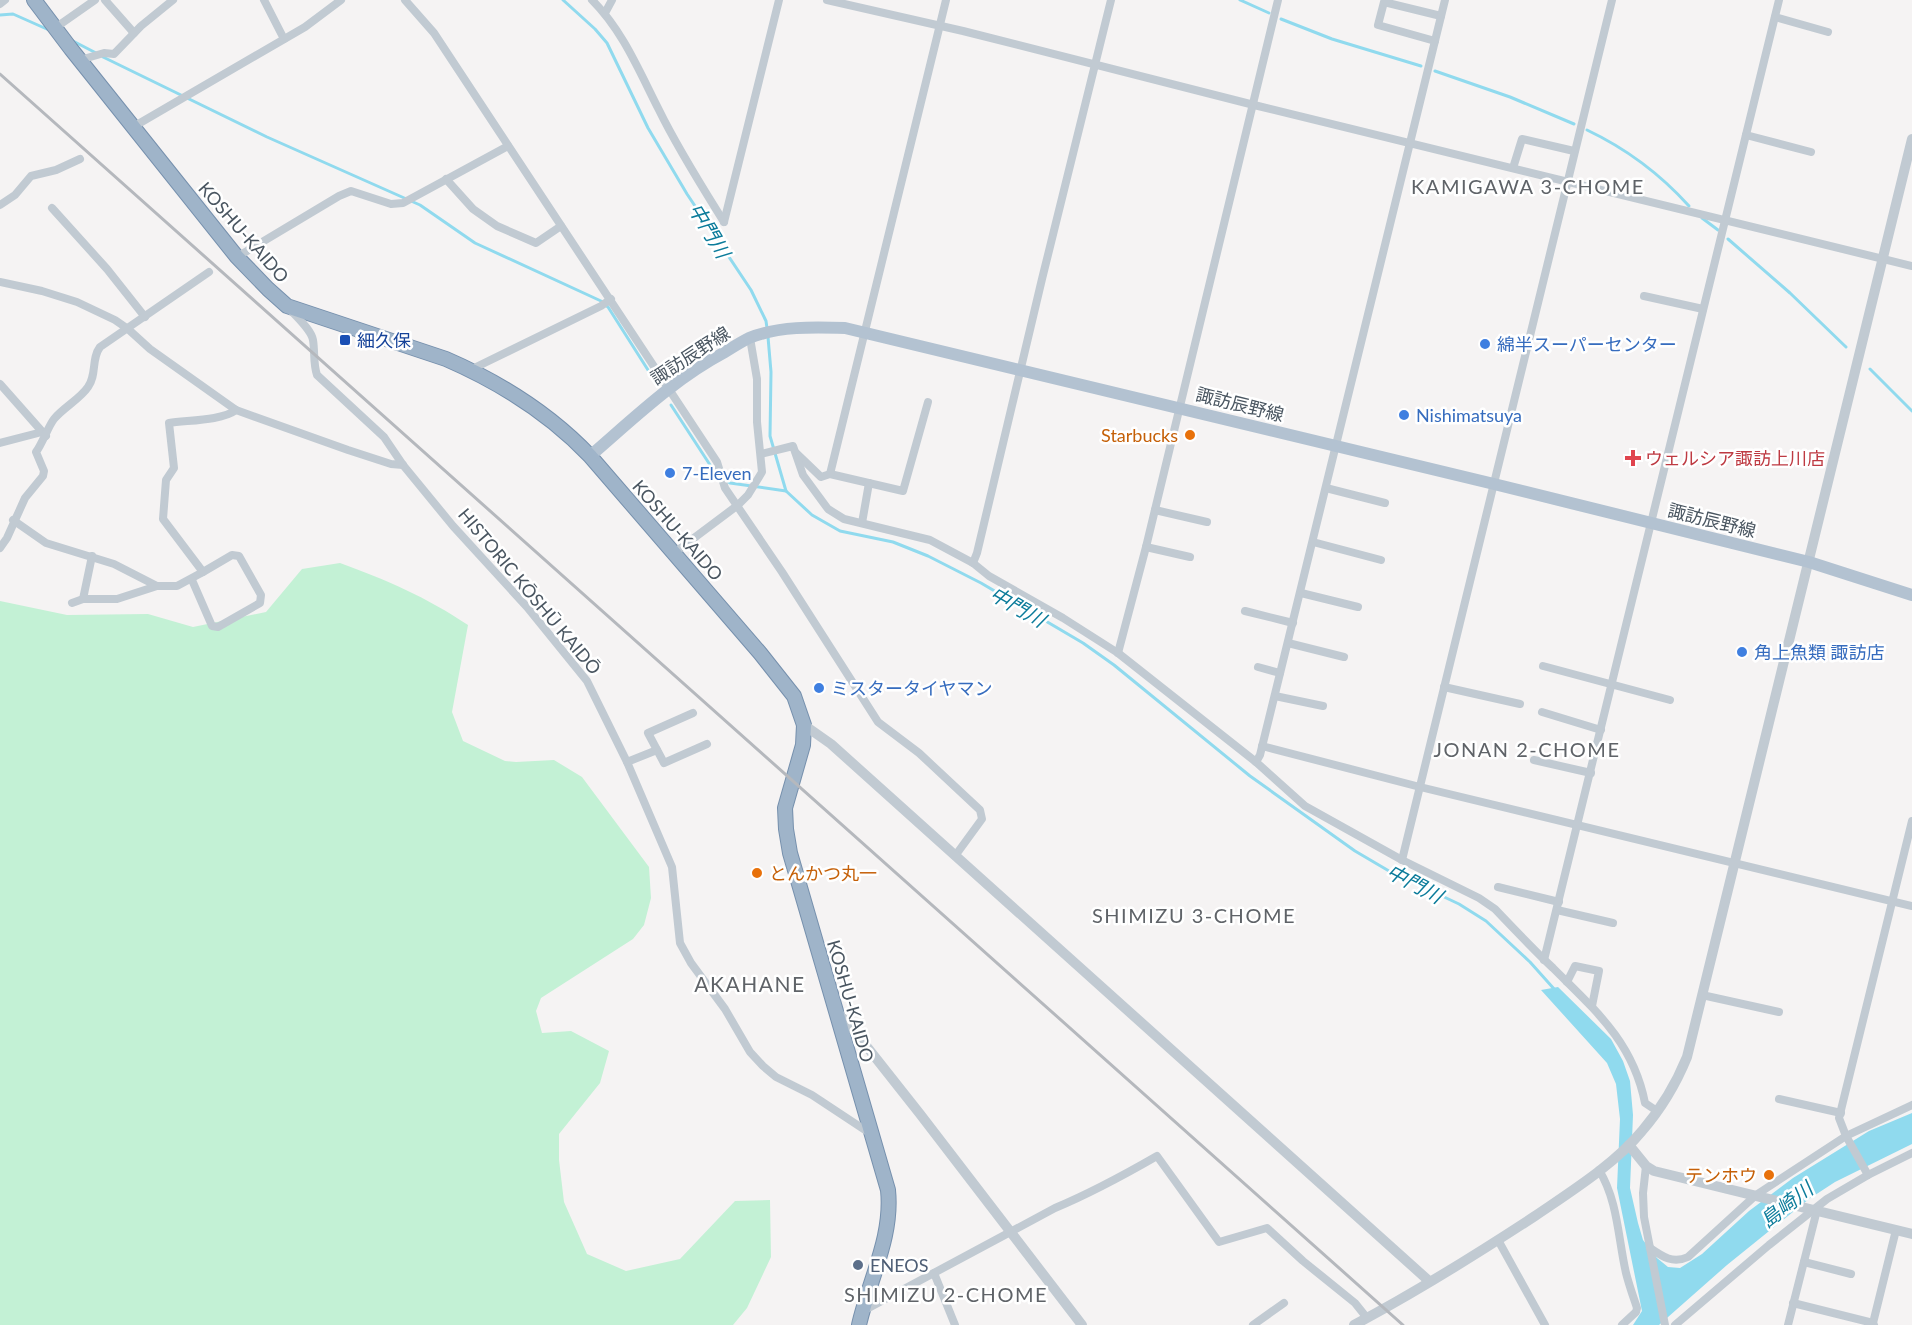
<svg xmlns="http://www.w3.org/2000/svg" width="1912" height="1325" viewBox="0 0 1912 1325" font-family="Lato,'Noto Sans JP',sans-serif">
  <rect width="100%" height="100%" fill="#f5f3f3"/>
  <path fill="#c3f1d5" d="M340 563C387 580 426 597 468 625L452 712 463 741 505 761 516 762 554 760 582 777 649 867 651 898 644 925 633 939 541 998 536 1011 542 1033 571 1031 609 1051 600 1083 559 1134V1160L564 1202 587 1254 626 1271 680 1259 735 1201 770 1200 771 1257 747 1308 733 1325H0V601L67 615 148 614 193 627 266 612 302 569Z"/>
  <polygon fill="#90daee" points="1558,987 1611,1039 1623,1061 1630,1081 1633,1115 1630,1188 1638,1223 1643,1240 1657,1258 1668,1267 1680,1268 1702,1254 1749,1211 1793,1178 1869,1131 1912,1113 1912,1144 1835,1182 1809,1199 1727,1265 1659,1325 1633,1325 1642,1311 1617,1188 1620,1119 1616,1084 1607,1063 1541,990"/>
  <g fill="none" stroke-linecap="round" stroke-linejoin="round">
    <g stroke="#90daee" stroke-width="3">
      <polyline points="563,0 595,29 607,43 648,128 687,194 751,290 766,321 767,328"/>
      <polyline points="1240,0 1269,13"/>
      <polyline points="0,15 13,14 49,30"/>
      <polyline points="1281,19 1332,39 1421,66"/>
      <polyline points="71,40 98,54"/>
      <polyline points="103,57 267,137 420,205 475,243 601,301 608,307 655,381"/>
      <polyline points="1435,71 1510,97 1574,124"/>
      <path d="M1587 130C1625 148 1661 175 1689 206"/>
      <polyline points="1702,218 1718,230"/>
      <polyline points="1728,239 1790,293 1846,347"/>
      <polyline points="768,337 771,372 770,436 786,491 812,515 840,531 893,542 928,556 981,583 1083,643 1114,665 1250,776 1355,851 1389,871 1459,904 1486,921 1530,962 1555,990"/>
      <polyline points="1870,369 1912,411"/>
      <polyline points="671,405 714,471 719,475"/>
      <polyline points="724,479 730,483 786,491"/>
    </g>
    <g stroke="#7690ad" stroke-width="16">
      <path id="trunk" d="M34 0 71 49 237 257 268 289 287 306 446 359C499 382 550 414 590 456L760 653 794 696 804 725 803 745 785 808 786 829 790 853 888 1190C893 1237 869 1280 859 1325"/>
    </g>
    <g stroke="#c1cad2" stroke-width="8">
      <polyline points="105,0 134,33"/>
      <polyline points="264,0 284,39"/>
      <polyline points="405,0 434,33 717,462 725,488 782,572 878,722 919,753 980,810 982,819 955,856"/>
      <path d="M592 0C623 31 639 71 659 110 678 149 701 185 724 222"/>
      <polyline points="827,0 963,31 1254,105 1912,266"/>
      <polyline points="0,4 5,0"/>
      <polyline points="605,13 612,0"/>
      <polyline points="1775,17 1828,32"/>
      <polyline points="55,28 95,0"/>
      <polyline points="1435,41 1378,25 1384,2 1441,16"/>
      <polyline points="80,60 104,53 114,54 141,26 173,0"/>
      <polyline points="133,127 305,27 341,0"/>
      <polyline points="1746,135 1811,152"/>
      <polyline points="1513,168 1522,139 1574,151"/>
      <polyline points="446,179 473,209 497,226 536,243 561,226"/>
      <polyline points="0,205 15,195 31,176 56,170 80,159"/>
      <polyline points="52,208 107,269 145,317"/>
      <polyline points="724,222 779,0"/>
      <polyline points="237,257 339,196 351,191 391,204 403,203 508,146"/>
      <polyline points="0,282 42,291 77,302 115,320 128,329 150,349 236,410 348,450 391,464 403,465"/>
      <polyline points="1644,296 1703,309"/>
      <path d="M289 308C296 317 311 329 313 340 315 352 313 363 317 375L384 437 403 465 453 526 527 607 587 681 627 762 672 867 680 943 691 963 725 1009 750 1052 763 1066 776 1077 812 1095 871 1134"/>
      <polyline points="470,370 601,306 611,299"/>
      <polyline points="0,384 46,436"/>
      <polyline points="0,443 42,432"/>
      <polyline points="796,453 821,477 830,474 903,491 928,402"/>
      <path d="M761 454 793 446 803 475 828 509 844 519 930 540 973 563 989 576 1063 618 1118 653 1256 762 1305 806 1402 860 1479 898 1495 909C1514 929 1533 949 1553 968 1595 1010 1633 1042 1645 1103L1657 1111"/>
      <polyline points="830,474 946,0"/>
      <polyline points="1326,488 1385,503"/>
      <polyline points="1155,510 1207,522"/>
      <path d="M13 520 46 543 114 564 157 586H177L203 572 163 519 166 480 174 468 169 423C187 420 221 421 236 410"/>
      <polyline points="862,523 869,483"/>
      <polyline points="1313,542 1381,560"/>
      <polyline points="1146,547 1190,557"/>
      <path d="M0 548 7 538 25 498 43 476 44 471 36 452C42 444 49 425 54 419 64 407 80 399 88 387 97 375 91 359 100 347L209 272"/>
      <polyline points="674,553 738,505 748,495 762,472 757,422 757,379 750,338"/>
      <polyline points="973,563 977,553 1042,279 1111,0"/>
      <polyline points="192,580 212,626 218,627 260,603 261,595 239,556 232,555 203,572"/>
      <polyline points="1301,593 1358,607"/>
      <polyline points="83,599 92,556"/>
      <polyline points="72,603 83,599 117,599 157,586"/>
      <polyline points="1245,611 1293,623"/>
      <polyline points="1288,643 1344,657"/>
      <polyline points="1118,653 1146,547 1278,0"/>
      <polyline points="1543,666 1670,700"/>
      <polyline points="1258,667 1280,673"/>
      <polyline points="1444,687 1520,704"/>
      <polyline points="1275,696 1323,706"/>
      <polyline points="1542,712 1601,730"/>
      <polyline points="693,713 648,733 664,763 707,744"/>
      <polyline points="1262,746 1420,787 1912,906"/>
      <polyline points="1534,760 1591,773"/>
      <polyline points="627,762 657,750"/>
      <polyline points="1256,762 1260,755 1445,0"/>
      <polyline points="1402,860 1612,0"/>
      <polyline points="1498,887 1559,902"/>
      <polyline points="1557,910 1613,923"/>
      <polyline points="1544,960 1779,0"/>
      <polyline points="1567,982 1575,966 1599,971 1592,1006"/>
      <polyline points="1702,995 1779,1012"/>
      <polyline points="1779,1099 1841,1113"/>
      <polyline points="1646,1166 1643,1193 1644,1217 1665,1325"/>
      <path d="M1599 1170C1618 1201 1618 1238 1626 1273 1629 1285 1633 1296 1637 1308L1636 1312 1622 1325"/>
      <polyline points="1868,1175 1846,1136 1839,1118 1912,821"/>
      <polyline points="1498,1240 1545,1325"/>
      <path d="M1650 1248C1663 1257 1673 1264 1688 1257L1756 1195 1846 1136 1912 1105"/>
      <polyline points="1804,1262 1851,1274"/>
      <polyline points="934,1273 955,1325"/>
      <polyline points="1793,1303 1873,1323 1874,1325"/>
      <path d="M863 1311 1055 1208C1091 1193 1124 1175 1157 1156L1219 1242 1267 1228 1303 1261 1355 1303 1367 1318"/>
      <polyline points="1873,1323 1896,1230"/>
      <polyline points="1253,1325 1284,1303"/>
      <polyline points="1675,1325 1769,1245 1827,1199 1868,1175 1912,1153"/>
      <polyline points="1788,1325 1817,1210"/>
    </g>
    <g stroke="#c1cad2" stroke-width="10">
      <polyline points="804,725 831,744 1429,1281"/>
      <polyline points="838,1013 856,1033 920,1114 1082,1325"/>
      <polyline points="1629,1145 1646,1166 1654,1171 1912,1234"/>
      <path d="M1354 1325C1416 1292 1477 1254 1535 1216 1570 1192 1615 1164 1642 1131 1661 1109 1676 1084 1687 1057L1912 139"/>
    </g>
    <path stroke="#b3c2d1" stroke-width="12" d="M590 456C633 419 674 379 725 352 733 347 741 342 749 338 779 326 813 327 845 328L1494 484 1809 562 1912 595"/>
    <use href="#trunk" stroke="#9fb4c9" stroke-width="14"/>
    <polyline stroke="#b5b8bd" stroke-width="3" points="0,74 1403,1325"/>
  </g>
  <rect fill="#1a4fb4" stroke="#fff" stroke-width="2" x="339" y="334" width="12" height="12" rx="3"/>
  <g fill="#3f7fe0" stroke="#fff" stroke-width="2">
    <circle cx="1485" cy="344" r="6"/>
    <circle cx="1404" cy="415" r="6"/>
    <circle cx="670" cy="473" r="6"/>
    <circle cx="1742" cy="652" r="6"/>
    <circle cx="819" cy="688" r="6"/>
  </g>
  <g fill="#e8710a" stroke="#fff" stroke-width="2">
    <circle cx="1190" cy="435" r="6"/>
    <circle cx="757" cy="873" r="6"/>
    <circle cx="1769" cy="1175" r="6"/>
  </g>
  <path fill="#e0444e" stroke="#fff" stroke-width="2" d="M1630 449h6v6h6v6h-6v6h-6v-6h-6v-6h6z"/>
  <circle fill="#5c6f8a" stroke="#fff" stroke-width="2" cx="858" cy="1265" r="6"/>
  <g text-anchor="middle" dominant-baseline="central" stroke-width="5" stroke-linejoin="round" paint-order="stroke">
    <g font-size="18" fill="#4a5661" stroke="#fff">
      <text transform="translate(244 232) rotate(49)">KOSHU-KAIDO</text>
      <text transform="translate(690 355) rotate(-33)">諏訪辰野線</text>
      <text transform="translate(1240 404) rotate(14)">諏訪辰野線</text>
      <text transform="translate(1712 520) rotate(14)">諏訪辰野線</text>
      <text transform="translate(678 530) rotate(49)">KOSHU-KAIDO</text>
      <text transform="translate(530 591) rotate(50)">HISTORIC KŌSHŪ KAIDŌ</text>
      <text transform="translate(851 1001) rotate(74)">KOSHU-KAIDO</text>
    </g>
    <g font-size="18" fill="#164399" stroke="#fff" text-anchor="start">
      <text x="357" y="340">細久保</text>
    </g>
    <g font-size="18" fill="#366cbe" stroke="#fff" text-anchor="start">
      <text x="1497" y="344">綿半スーパーセンター</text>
      <text x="1416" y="415">Nishimatsuya</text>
      <text x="682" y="473">7-Eleven</text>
      <text x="1754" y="652">角上魚類 諏訪店</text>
      <text x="831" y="688">ミスタータイヤマン</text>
    </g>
    <g font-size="18" fill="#c56008" stroke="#fff" text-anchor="end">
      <text x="1178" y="435">Starbucks</text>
      <text x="769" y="873" text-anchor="start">とんかつ丸一</text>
      <text x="1757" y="1175">テンホウ</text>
    </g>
    <g font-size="18" fill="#be3a42" stroke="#fff" text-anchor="start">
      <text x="1645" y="458">ウェルシア諏訪上川店</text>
    </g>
    <g font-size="18" fill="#4e5e75" stroke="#fff" text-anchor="start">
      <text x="870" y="1265">ENEOS</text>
    </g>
    <g font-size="20" letter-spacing="1.5" fill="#5f6368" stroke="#fff">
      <text x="1528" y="186">KAMIGAWA 3-CHOME</text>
      <text x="1527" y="749">JONAN 2-CHOME</text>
      <text x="1194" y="915">SHIMIZU 3-CHOME</text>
      <text x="946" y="1294">SHIMIZU 2-CHOME</text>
    </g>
    <g font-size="20" font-style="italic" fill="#0c7c9b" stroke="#fff">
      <text transform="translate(710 230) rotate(59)">中門川</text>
      <text transform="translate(1018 606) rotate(30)">中門川</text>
      <text transform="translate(1415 883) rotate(28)">中門川</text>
      <text transform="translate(1786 1204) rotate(-38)">島崎川</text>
    </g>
    <g font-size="21" letter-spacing="1.5" fill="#5f6368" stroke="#fff">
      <text x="750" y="983">AKAHANE</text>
    </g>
  </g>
</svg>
